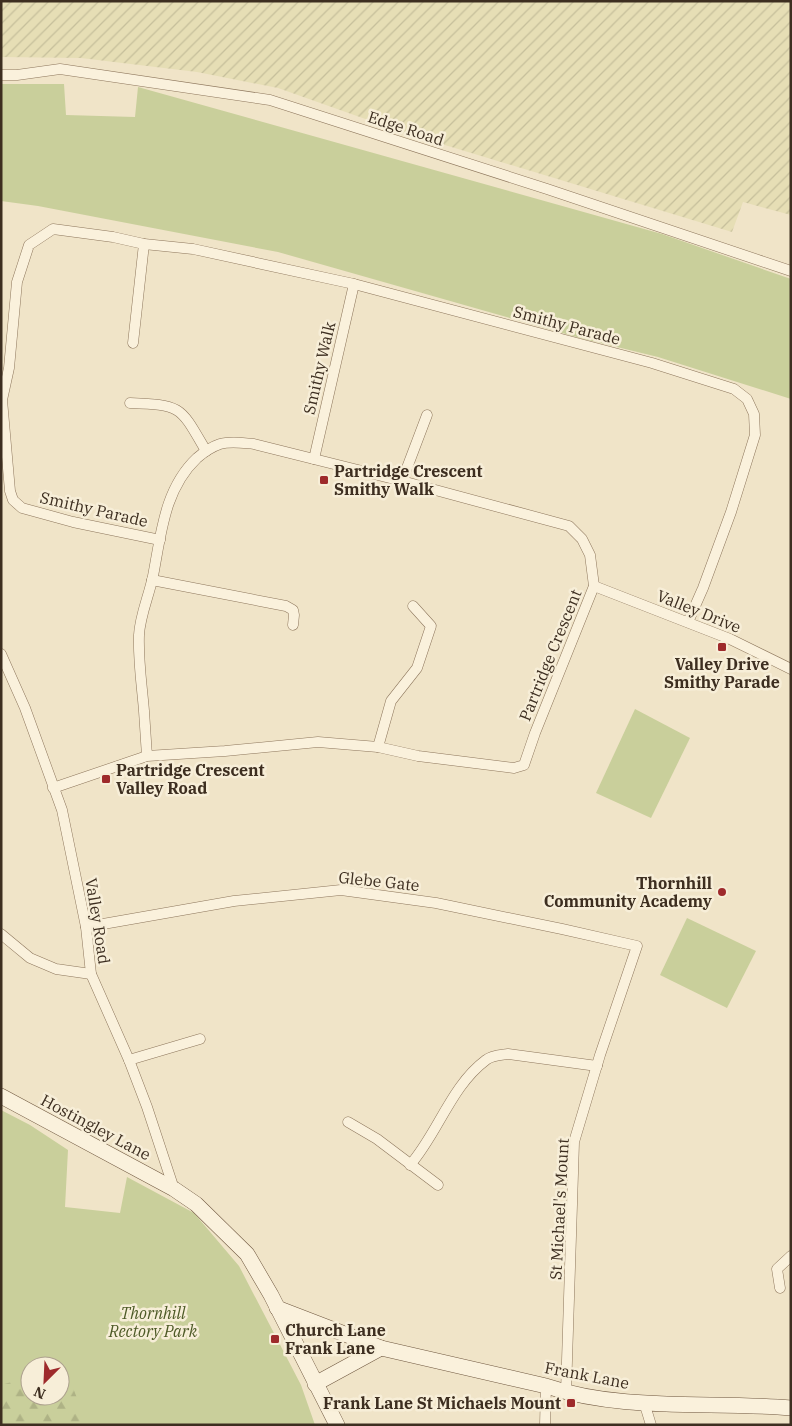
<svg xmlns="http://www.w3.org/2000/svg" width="792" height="1426" viewBox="0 0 792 1426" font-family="'IBM Plex Serif',serif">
  <defs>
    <pattern id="farmland-furrows" width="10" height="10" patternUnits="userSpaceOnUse" patternTransform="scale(1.25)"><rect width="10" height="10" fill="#e6deb5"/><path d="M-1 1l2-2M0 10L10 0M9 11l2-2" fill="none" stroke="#c6bf9b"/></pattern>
    <pattern id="forest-firs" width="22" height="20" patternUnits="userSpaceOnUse" patternTransform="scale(1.25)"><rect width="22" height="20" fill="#c9cf9b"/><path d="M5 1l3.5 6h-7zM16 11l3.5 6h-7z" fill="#aeb285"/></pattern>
  </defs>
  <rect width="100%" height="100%" fill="#f0e4c8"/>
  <polygon fill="url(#farmland-furrows)" points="1,1 791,1 791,215 743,202 732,232 402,132 278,88 197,72 81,58 1,57"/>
  <g fill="#c9cf9b" fill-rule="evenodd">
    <polygon points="1,84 64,84 66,115 135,117 138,87 662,234 791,279 791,399 658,357 580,338 278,252 38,206 1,201"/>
    <polygon points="635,709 690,738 651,818 596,793"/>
    <polygon points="687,918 756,951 727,1008 660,975"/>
    <path d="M1 1110 30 1125 68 1150 65 1207 120 1213 127 1177 194 1213 239 1266 301 1385 315 1425H1ZM30 1366H60V1396H30Z"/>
  </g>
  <polygon fill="url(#forest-firs)" points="60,1380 66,1380 73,1388 83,1413 79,1425 1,1425 1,1385 15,1381 23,1385 30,1381 30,1396 60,1396"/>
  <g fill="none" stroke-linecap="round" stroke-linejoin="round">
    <g stroke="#8d765c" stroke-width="11">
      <g id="street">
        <polyline points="1,75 17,75 60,69 270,100 547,189 791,271"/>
        <polyline points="133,343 144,244"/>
        <path d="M130 403C182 405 180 406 206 451"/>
        <polyline points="314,459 354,284"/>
        <polyline points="402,481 427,415"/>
        <polyline points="160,540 73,522 22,508 13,500 10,491 2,400 9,368 17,282 29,245 53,229 113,237 144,244 193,249 354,284 652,363 734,389 747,399 754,414 755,435 731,512 703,588 688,622"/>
        <polyline points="152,580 286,606 293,610 294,615 293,625"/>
        <polyline points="594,586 730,639 791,669"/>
        <polyline points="1,654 25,708 62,810 86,927 91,974 129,1060 147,1107 174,1189"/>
        <polyline points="378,747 391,701 417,668 431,626 413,606"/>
        <path d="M53 788 147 756 225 751 318 742 378 747 418 756 514 768 524 765 535 733 594 586 590 555 582 539 569 526 402 481 254 444C242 443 231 441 220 444 211 447 204 452 197 458 164 489 161 535 153 576 149 596 140 615 139 635 138 661 142 686 144 711 145 726 146 741 147 756"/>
        <polyline points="86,927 234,901 341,890 436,903 562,929 637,946 600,1055 574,1142 566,1392"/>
        <polyline points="1,934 30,958 56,969 91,974"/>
        <polyline points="129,1060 200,1039"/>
        <polyline points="348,1122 377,1139 438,1185"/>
        <path d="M410 1165C438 1133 451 1086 486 1060 492 1055 501 1055 508 1054L597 1066"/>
        <polyline points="780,1288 777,1269 791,1256"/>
        <polyline points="644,1402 651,1425"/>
        <polyline points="545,1425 546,1386"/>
      </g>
    </g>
    <g stroke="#6f573f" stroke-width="16">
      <g id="secondary">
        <polyline points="1,1096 174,1189 196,1204 247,1254 271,1295 337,1425"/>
        <path d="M277 1308 381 1348 546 1386C623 1412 710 1401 791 1408"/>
        <polyline points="315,1384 381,1348"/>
      </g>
    </g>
    <use href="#street" stroke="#faf1dc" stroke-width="10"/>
    <use href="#secondary" stroke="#faf1dc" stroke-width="15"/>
  </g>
  <g fill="#9e2a2b" stroke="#f7eed8" stroke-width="2">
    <rect x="319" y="475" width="10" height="10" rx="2.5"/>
    <rect x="717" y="642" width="10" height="10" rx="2.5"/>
    <rect x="101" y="774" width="10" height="10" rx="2.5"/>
    <circle cx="722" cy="892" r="5"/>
    <rect x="270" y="1334" width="10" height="10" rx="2.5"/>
    <rect x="566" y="1398" width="10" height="10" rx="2.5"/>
  </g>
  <g text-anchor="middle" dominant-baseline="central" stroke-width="5" stroke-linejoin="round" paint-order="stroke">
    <g font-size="16" fill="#3d2e20" stroke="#f7eed8">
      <text transform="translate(406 128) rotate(18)">Edge Road</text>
      <text transform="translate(567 325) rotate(15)">Smithy Parade</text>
      <text transform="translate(319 368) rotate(-77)">Smithy Walk</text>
      <text transform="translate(94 509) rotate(13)">Smithy Parade</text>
      <text transform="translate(699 611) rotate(22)">Valley Drive</text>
      <text transform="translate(550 655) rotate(-68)">Partridge Crescent</text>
      <text transform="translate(379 881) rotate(6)">Glebe Gate</text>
      <text transform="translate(98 921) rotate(81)">Valley Road</text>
      <text transform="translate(96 1127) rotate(28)">Hostingley Lane</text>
      <text transform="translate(559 1209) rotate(-87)">St Michael's Mount</text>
      <text transform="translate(587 1375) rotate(11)">Frank Lane</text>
    </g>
    <g font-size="16" font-weight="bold" fill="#3d2e20" stroke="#f7eed8" text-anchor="start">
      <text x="334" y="471">Partridge Crescent<tspan x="334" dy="18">Smithy Walk</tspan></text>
      <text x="722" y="664" text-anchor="middle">Valley Drive<tspan x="722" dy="18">Smithy Parade</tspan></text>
      <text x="116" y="770">Partridge Crescent<tspan x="116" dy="18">Valley Road</tspan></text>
      <text x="712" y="883" text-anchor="end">Thornhill<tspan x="712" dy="18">Community Academy</tspan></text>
      <text x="285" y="1330">Church Lane<tspan x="285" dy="18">Frank Lane</tspan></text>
      <text x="561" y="1403" text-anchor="end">Frank Lane St Michaels Mount</text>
    </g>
    <g font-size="16" font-style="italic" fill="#4d5a26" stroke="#f7eed8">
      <text x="153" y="1313">Thornhill<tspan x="153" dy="18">Rectory Park</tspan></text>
    </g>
  </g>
  <rect width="792" height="1426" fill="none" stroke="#3d2e20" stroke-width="5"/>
  <g transform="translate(45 1381) rotate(204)"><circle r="24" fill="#f7eed8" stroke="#ada18e"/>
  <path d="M0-4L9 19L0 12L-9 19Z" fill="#9e2a2b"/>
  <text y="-8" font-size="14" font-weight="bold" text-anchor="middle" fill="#3d2e20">N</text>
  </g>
</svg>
